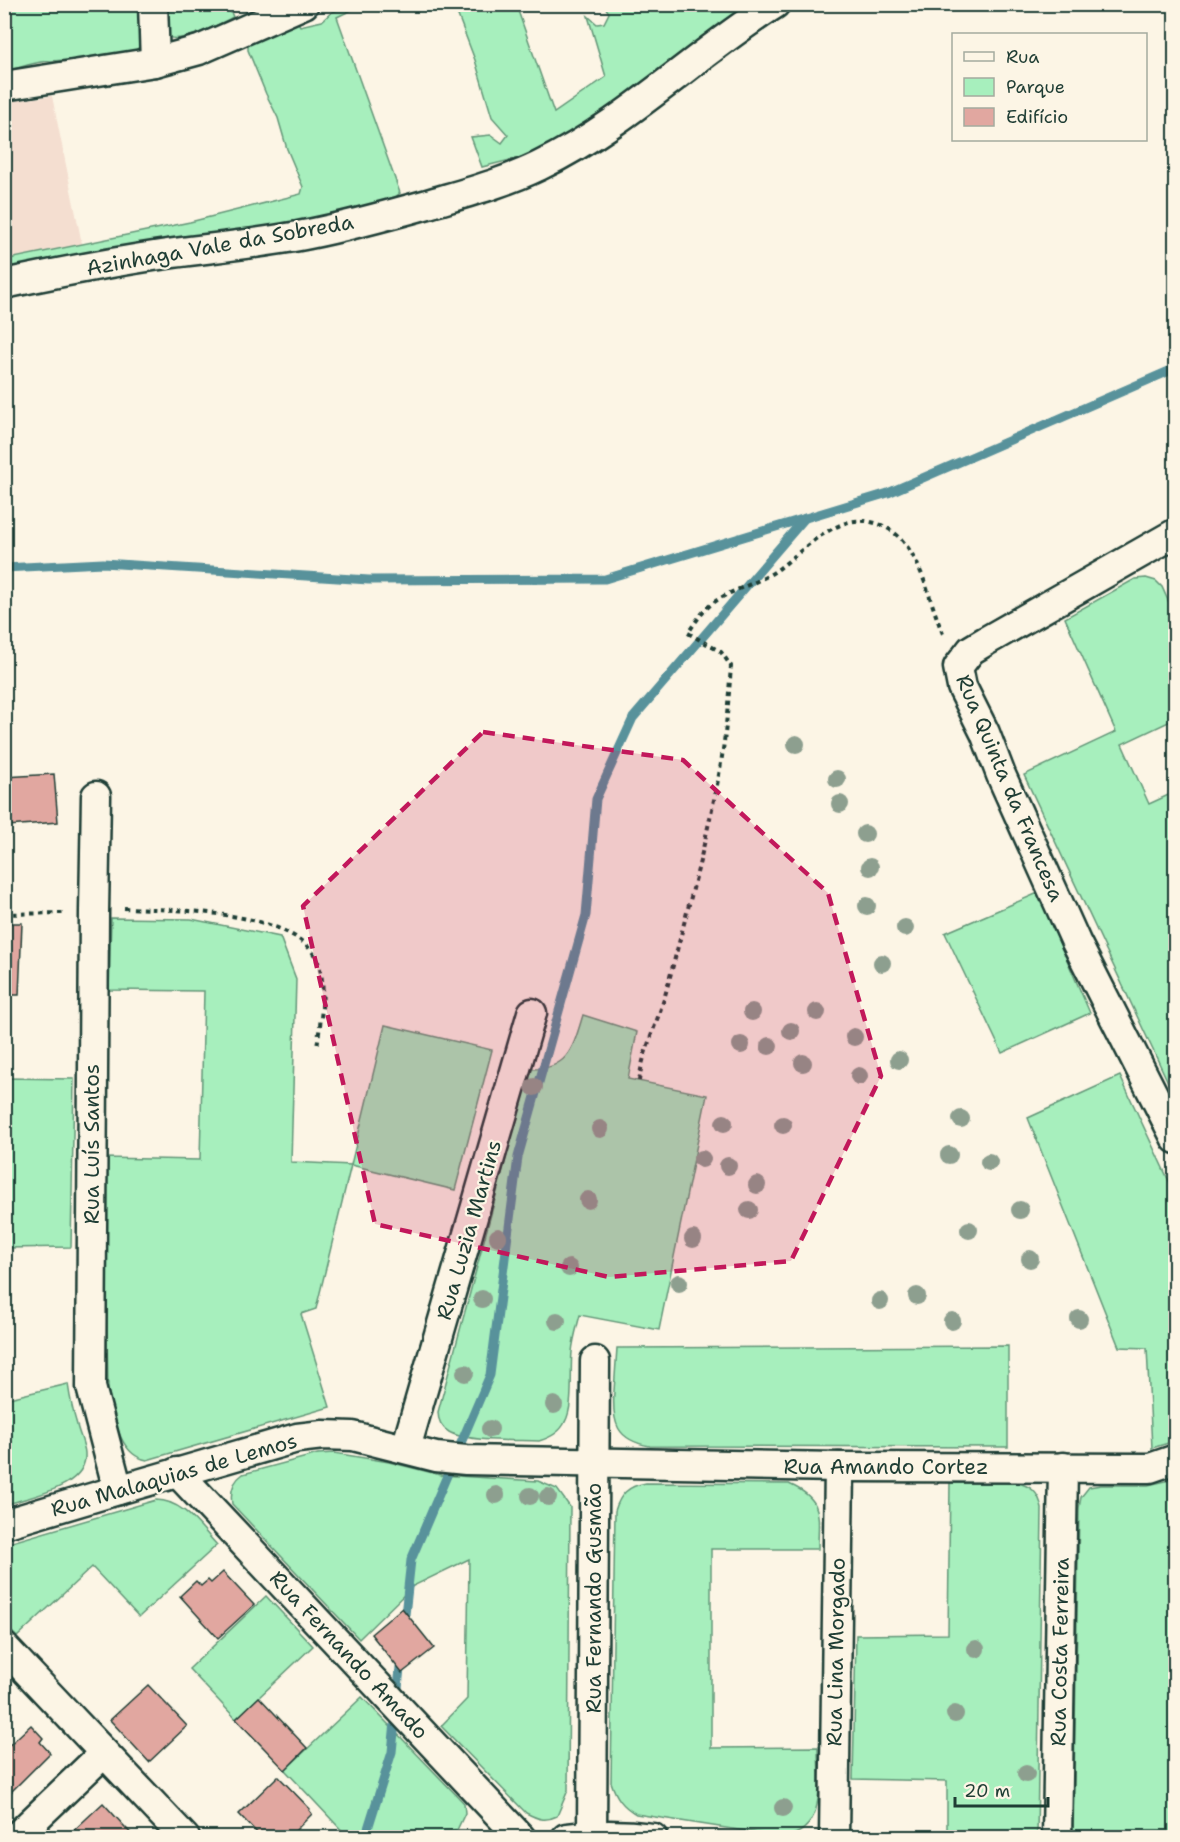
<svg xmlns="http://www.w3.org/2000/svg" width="1180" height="1842" viewBox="0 0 1180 1842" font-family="'Shantell Sans',sans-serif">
  <rect width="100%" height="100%" fill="#fcf5e5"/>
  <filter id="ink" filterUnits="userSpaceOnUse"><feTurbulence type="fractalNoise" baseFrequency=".0167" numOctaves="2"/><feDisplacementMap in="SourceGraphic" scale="12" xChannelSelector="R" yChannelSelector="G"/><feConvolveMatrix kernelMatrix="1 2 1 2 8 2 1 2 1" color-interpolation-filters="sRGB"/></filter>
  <g filter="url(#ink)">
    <polygon fill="#f4ded0" points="52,96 82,244 5,260 4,102"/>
    <g fill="#a7efbd" stroke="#639678" stroke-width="1.5">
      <path d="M4 5H146C145 15 146 43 137 49 123 60 62 59 41 62 28 64 17 69 5 71Z"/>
      <path d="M159 5H228L233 17C221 23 173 50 164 33 160 25 161 13 159 5Z"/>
      <polygon points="454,5 516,5 554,113 606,77 588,16 597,24 604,23 609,13 604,5 751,5 600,118 522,160 522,157 482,167 471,137 491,135 502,143 508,135 492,117 475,60"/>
      <polygon points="349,6 354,9 337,17 400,193 391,201 352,214 5,273 4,260 190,222 301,194 303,187 287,149 278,118 266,94 248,50 248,44 298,22 300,26 322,21 332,12"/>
      <polygon points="1146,578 1156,581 1162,587 1175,616 1175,719 1122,744 1149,804 1175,792 1175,1097 1024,775 1116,732 1065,618 1135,579"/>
      <polygon points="1038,893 1090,1013 1002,1053 945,933"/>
      <path d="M111 918 191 919 280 937 296 979 291 1162 351 1165 385 1025 492 1050 455 1190 351 1165 316 1309 301 1314 330 1407 147 1460C118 1455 114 1415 108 1390L104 1158 200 1160 204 991 109 990Z"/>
      <path d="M583 1015 637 1032 628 1079 707 1095 659 1330 580 1315C577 1327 573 1340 572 1352 570 1371 574 1407 565 1422 560 1433 549 1438 539 1441 517 1440 466 1442 449 1432 441 1427 438 1421 438 1412L530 1069C569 1070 573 1047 583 1015Z"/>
      <polygon points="1120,1076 1175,1194 1175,1441 1152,1448 1147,1348 1119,1347 1028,1118"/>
      <polygon points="4,1078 74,1079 71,1247 5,1248"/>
      <path d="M1008 1346V1447L650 1446C616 1440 612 1423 614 1391 615 1377 616 1363 617 1348Z"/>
      <path d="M68 1384C70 1398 73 1412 77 1425 79 1434 84 1443 85 1453 88 1488 30 1496 5 1505V1399Z"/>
      <path d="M334 1453 389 1462 441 1475 538 1481 557 1489 570 1507 568 1790 557 1816C545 1822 538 1819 526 1813L441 1726 467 1699 469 1559 413 1586 359 1639 232 1504C230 1492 233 1481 243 1474L318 1454Z"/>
      <polygon points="1175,1479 1175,1837 1073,1837 1079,1508 1081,1497 1089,1487 1101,1485 1148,1485"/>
      <path d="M1013 1482C1031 1485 1039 1492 1042 1509L1037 1837H947V1781L853 1779 856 1635 948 1634 950 1483Z"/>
      <path d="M646 1483 789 1484C825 1500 818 1515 818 1549H711V1748L818 1747C818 1780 828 1831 784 1837L636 1814C622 1806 616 1797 611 1782L615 1511C620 1494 628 1486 646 1483Z"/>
      <path d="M156 1500C183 1500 200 1527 217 1545L139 1617 92 1567 17 1637 5 1625V1544Z"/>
      <polygon points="266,1596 313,1646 236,1719 189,1669"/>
      <path d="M362 1697 464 1803 465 1813 457 1830C423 1842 384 1837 348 1837L285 1770Z"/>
    </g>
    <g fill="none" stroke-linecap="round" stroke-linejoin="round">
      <g stroke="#59929b" stroke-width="9">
        <polyline points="4,568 103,563 369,580 605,579 888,493 1176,368"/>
        <polyline points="404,1624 411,1560 490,1375 518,1157 586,915 596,799 633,718 805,518"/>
        <polyline points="397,1698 401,1658"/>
        <polyline points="365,1838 392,1752 396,1712"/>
      </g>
    </g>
    <g fill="#e1a7a0" stroke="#1f3d34" stroke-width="1.5">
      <polygon points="54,774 58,822 8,826 5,777"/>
      <polygon points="4,923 22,923 19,995 4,995"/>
      <polygon points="223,1572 254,1605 218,1638 180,1596 196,1581 201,1586 208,1580 211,1583"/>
      <polygon points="402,1608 434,1648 402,1673 371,1634"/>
      <polygon points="148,1685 187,1726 149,1762 110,1720"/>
      <polygon points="259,1697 307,1748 285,1770 236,1719"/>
      <polygon points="31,1725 43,1738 40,1742 50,1753 4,1799 4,1750"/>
      <polygon points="278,1776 310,1809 309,1810 312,1814 288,1838 262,1838 239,1814"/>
      <polygon points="103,1803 135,1838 75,1838 71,1833"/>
    </g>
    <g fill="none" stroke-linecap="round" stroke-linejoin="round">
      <g stroke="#1f3d34" stroke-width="33">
        <g id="minor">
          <polyline points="153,4 155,62"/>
          <polyline points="4,86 155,62 199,50 304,4"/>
          <path d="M4 284C61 272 117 261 174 253 219 247 265 243 309 234 349 226 389 215 428 204 465 193 504 183 539 166 626 124 694 55 775 4"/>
          <polyline points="1176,533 986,641 971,650 958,667 962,687 985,733 1001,775 1076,942 1176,1139"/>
          <polyline points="96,796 94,912 91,1387 118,1490"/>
          <polyline points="406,1448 532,1013"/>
          <polyline points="177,1472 521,1838"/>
          <polyline points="4,1524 118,1490 297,1438 323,1435 353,1436 436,1457 466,1460 839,1467 1150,1468 1176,1459"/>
          <polyline points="4,1647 185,1838"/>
          <polyline points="592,1834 595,1361"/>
          <polyline points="15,1838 104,1753"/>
          <path d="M566 1838C595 1834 623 1834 653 1838"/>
          <polyline points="834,1838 839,1467"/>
          <polyline points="1057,1838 1063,1467"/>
        </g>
      </g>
      <g stroke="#1f3d34" stroke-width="4" stroke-dasharray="4.5 4.5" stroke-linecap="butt">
        <path d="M124 908C172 910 302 909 319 965 327 992 320 1021 317 1048"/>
        <polyline points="4,914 63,913"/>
        <path d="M639 1081C643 1050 658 1022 666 992 684 923 703 855 717 785 725 746 728 706 731 666L721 652 688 633C694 624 700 615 708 607 727 590 756 585 777 570 796 556 814 537 836 527 848 521 858 519 871 522 920 532 926 597 944 636"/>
      </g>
      <use href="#minor" stroke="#fcf5e5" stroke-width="28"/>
    </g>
    <g fill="#8d9f8f">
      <circle cx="796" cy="744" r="9"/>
      <circle cx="837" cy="779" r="9"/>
      <circle cx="840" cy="804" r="9"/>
      <circle cx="865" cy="834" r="9"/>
      <circle cx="870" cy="867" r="9"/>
      <circle cx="867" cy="906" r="9"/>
      <circle cx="905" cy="928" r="9"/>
      <circle cx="882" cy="963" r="9"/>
      <circle cx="752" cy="1012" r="9"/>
      <circle cx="817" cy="1012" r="9"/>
      <circle cx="791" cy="1031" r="9"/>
      <circle cx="854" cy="1037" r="9"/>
      <circle cx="741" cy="1045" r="9"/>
      <circle cx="769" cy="1046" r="9"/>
      <circle cx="899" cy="1060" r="9"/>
      <circle cx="803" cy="1063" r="9"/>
      <circle cx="859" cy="1076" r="9"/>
      <circle cx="534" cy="1087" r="9"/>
      <circle cx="961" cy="1119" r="9"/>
      <circle cx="724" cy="1123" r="9"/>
      <circle cx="783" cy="1125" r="9"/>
      <circle cx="600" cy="1129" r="9"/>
      <circle cx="949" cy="1155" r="9"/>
      <circle cx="702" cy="1159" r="9"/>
      <circle cx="989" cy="1162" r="9"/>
      <circle cx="728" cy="1166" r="9"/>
      <circle cx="757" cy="1185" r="9"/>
      <circle cx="588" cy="1200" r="9"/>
      <circle cx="749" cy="1210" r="9"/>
      <circle cx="1020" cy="1210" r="9"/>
      <circle cx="969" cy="1230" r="9"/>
      <circle cx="498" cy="1237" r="9"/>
      <circle cx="693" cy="1239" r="9"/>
      <circle cx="1030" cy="1259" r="9"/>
      <circle cx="569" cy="1268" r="9"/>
      <circle cx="679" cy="1283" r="9"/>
      <circle cx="917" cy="1296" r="9"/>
      <circle cx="482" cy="1299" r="9"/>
      <circle cx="880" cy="1301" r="9"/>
      <circle cx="1079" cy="1319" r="9"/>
      <circle cx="557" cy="1321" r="9"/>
      <circle cx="952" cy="1321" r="9"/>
      <circle cx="465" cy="1373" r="9"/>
      <circle cx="554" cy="1405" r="9"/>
      <circle cx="490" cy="1429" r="9"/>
      <circle cx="496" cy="1495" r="9"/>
      <circle cx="530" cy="1496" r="9"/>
      <circle cx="548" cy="1497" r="9"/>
      <circle cx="976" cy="1649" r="9"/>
      <circle cx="955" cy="1714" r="9"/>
      <circle cx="1026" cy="1774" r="9"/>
      <circle cx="783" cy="1808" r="9"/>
    </g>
  </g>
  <path fill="#c2185b" fill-opacity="0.2" stroke="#c2185b" stroke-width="4.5" stroke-dasharray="12 8" stroke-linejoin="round" d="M483 732 683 760 828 893 881 1076 791 1261 609 1277 375 1224 303 906Z"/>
  <g text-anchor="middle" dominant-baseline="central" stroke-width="4.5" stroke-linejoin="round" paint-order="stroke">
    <g font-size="21" fill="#1f3d34" stroke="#fcf5e5">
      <text transform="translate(220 245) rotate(-10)">Azinhaga Vale da Sobreda</text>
      <text transform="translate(1010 788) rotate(67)">Rua Quinta da Francesa</text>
      <text transform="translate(92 1144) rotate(-90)">Rua Luís Santos</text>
      <text transform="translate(469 1230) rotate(-74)">Rua Luzia Martins</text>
      <text x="886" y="1467">Rua Amando Cortez</text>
      <text transform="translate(174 1475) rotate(-16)">Rua Malaquias de Lemos</text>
      <text transform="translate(594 1598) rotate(-90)">Rua Fernando Gusmão</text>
      <text transform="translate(836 1652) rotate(-89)">Rua Lina Morgado</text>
      <text transform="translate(1060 1652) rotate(-89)">Rua Costa Ferreira</text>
      <text transform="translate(349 1655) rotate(47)">Rua Fernando Amado</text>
    </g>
  </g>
  <rect width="1180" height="1842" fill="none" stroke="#fcf5e5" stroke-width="24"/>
  <rect x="12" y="12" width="1156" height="1818" fill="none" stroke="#1f3d34" stroke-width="2" filter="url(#ink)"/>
  <rect x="952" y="33" width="195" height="108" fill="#fcf5e5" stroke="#a4ab9e" stroke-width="1.5"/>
  <rect x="964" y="52" width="30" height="9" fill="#fcf5e5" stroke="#a4ab9e" stroke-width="1.5"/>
  <text x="1006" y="63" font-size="18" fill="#1f3d34">Rua</text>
  <rect x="964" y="78" width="30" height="18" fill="#a7efbd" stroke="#a4ab9e" stroke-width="1.5"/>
  <text x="1006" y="93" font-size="18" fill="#1f3d34">Parque</text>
  <rect x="964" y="108" width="30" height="18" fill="#e1a7a0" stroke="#a4ab9e" stroke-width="1.5"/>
  <text x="1006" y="123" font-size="18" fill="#1f3d34">Edifício</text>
  <path d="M955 1797v9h93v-9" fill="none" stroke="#1f3d34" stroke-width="3"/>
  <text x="964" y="1797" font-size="18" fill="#1f3d34" stroke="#fcf5e5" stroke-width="4.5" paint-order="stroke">20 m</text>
</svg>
